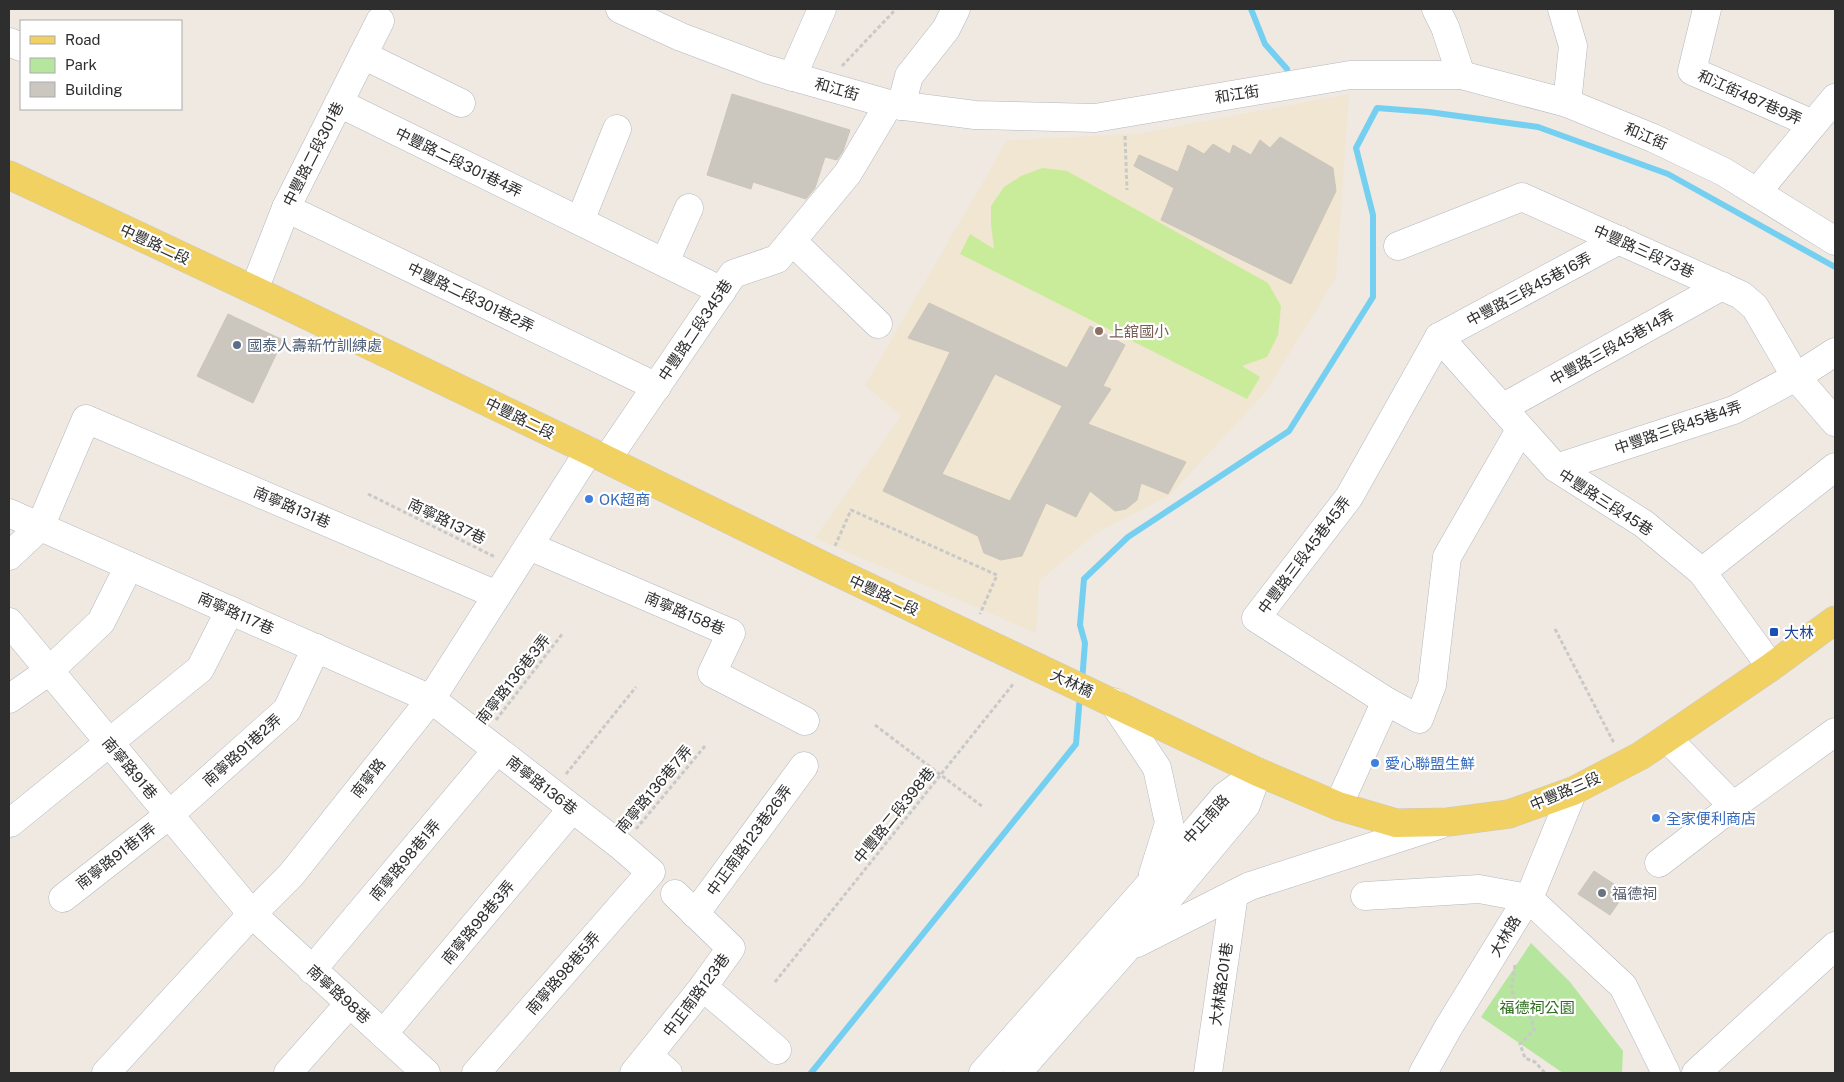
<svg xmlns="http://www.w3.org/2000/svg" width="1844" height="1082" viewBox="0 0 1844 1082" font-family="'Public Sans','Noto Sans TC',sans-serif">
  <rect width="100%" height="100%" fill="#efe9e1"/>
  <polygon fill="#f0e6d1" points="1349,94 1336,277 1267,390 1169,496 1096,533 1039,581 1036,633 815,538 901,416 865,385 1007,141 1143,133"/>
  <polygon fill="#b6e59e" points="1531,943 1570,982 1623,1051 1622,1073 1563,1073 1481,1017"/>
  <polygon fill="#c9ec9a" points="1042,168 1067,171 1268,283 1281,306 1278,335 1267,357 1242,366 1260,377 1247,399 960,254 970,234 994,249 991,224 991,206 1004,187 1021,176"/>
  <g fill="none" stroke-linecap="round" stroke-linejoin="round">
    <g stroke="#75cff0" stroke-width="6">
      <polyline points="1251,9 1265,44 1287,69"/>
      <polyline points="1082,681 1085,643 1080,625 1084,579 1128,537 1289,431 1373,297 1373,215 1356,148 1377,108 1429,112 1538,127 1668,174 1835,267"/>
      <polyline points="811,1073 1076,744 1080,695"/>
    </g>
  </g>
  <g fill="#cbc7bf" stroke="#cbc5ba" fill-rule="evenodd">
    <polygon points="732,94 850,130 843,151 837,160 825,157 815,188 806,199 753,182 751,189 707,175"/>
    <polygon points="1280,137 1333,168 1336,191 1291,284 1161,220 1174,188 1134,166 1139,155 1178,172 1188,145 1204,154 1213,144 1230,154 1233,145 1251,155 1260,140 1270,148"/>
    <path d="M929 303 1067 368 1090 326 1125 345 1103 386 1111 389 1088 424 1186 462 1168 494 1141 483 1137 500 1126 509 1115 511 1090 491 1076 517 1046 503 1022 556 1001 560 984 553 978 536 883 491 950 352 908 338ZM995 374 1062 406 1010 501 942 474Z"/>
    <polygon points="228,314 283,340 253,403 197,376"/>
    <polygon points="1594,871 1626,892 1610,915 1578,894"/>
  </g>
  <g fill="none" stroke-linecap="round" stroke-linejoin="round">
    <g stroke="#b4b7c1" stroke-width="29">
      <g id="minor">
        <polyline points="620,9 681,37 766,69 889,104 975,115 1095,118 1350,75 1461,75 1567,103 1653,138 1724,172 1835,241"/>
        <polyline points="1436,9 1445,27 1461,75"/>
        <polyline points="1562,9 1573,46 1567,103"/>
        <polyline points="1707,9 1692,71 1813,124"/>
        <polyline points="9,42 21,47"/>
        <polyline points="363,55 461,103"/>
        <polyline points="792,77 822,9"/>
        <polyline points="339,103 722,291"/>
        <polyline points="901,106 909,76 946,29 956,9"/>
        <polyline points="1757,192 1835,98"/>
        <polyline points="286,208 657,387"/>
        <polyline points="580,221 617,129"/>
        <polyline points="792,241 878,324"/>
        <polyline points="1398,246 1522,197 1741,295 1755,307 1796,377 1835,422"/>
        <polyline points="665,262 689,208"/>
        <polyline points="254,290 286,208 380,21"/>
        <polyline points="1439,337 1556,468 1644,524 1702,572 1771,667"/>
        <polyline points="1439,337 1619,240"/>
        <polyline points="1502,408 1722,286"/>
        <polyline points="607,459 733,274 777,259 848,173 889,104"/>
        <polyline points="1556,468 1734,410 1796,377 1835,352"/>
        <polyline points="9,513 431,699 621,846 651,872 476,1073"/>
        <polyline points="529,546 731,633 712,673 805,721"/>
        <polyline points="9,556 40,527 86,419 497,595"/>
        <polyline points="1702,572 1835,467"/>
        <polyline points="9,622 252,914 426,1073"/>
        <polyline points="9,699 49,671 101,622 129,566"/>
        <polyline points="1386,701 1419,719 1432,685 1447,557 1520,430"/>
        <polyline points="1113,702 1157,768 1169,823 1153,874"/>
        <polyline points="1667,738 1733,806"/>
        <polyline points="1338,806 1386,701 1256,618 1349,497 1439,337"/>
        <polyline points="10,823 200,669 230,610"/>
        <polyline points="1659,863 1733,806 1835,732"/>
        <polyline points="1365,896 1479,889 1528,898 1623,986 1666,1073"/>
        <polyline points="63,898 169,815 287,710 316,648"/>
        <polyline points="695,914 804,766"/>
        <polyline points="1137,943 1250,886 1439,825"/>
        <polyline points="312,970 497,750"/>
        <polyline points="703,987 777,1050"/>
        <polyline points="383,1034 572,809"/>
        <polyline points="649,1056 668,1073"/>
        <polyline points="106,1073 252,914 291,875 431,699 589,451"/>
        <polyline points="288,1073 349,1004"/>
        <polyline points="634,1073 703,987 731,948 675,894"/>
        <polyline points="983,1073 1150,884 1225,796 1258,772"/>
        <polyline points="1017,1073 1127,948 1246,805 1258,772"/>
        <polyline points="1208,1073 1234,894"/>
        <polyline points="1423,1073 1448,1028 1532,891 1573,791"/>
        <polyline points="1696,1073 1835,946"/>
      </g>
    </g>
    <g stroke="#c9c9c9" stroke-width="29">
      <polyline id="major" points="9,175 254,290 589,451 826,567 1258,772 1338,806 1396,823 1448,822 1509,814 1573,791 1640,756 1667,738 1771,667 1835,620"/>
    </g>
    <g stroke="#c9c9c9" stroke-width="3" stroke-dasharray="4 2.5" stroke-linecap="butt">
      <polyline points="842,66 896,9"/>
      <polyline points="1125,136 1127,190"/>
      <polyline points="368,494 495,557"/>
      <polyline points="835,546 851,510 997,575 980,614"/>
      <polyline points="1555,629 1614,743"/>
      <polyline points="496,720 563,633"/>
      <polyline points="875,725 983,807"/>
      <polyline points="566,774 636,687"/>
      <polyline points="636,829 705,746"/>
      <polyline points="1515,965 1512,987 1514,1003 1530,1014 1534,1030 1520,1044 1525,1058 1535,1062 1545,1073"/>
      <polyline points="775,982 1014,683"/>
    </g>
    <use href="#minor" stroke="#fff" stroke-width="28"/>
    <use href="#major" stroke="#f2d163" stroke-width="28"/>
  </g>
  <circle fill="#8d6e63" stroke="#fff" stroke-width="2" cx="1099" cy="331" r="5"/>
  <circle fill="#5c6f8a" stroke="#fff" stroke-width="2" cx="237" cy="345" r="5"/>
  <g fill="#3f7fe0" stroke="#fff" stroke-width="2">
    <circle cx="589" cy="499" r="5"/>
    <circle cx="1375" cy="763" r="5"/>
    <circle cx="1656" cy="818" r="5"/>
  </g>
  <rect fill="#1a4fb4" stroke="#fff" stroke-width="2" x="1769" y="627" width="10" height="10" rx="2.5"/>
  <circle fill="#6b7280" stroke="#fff" stroke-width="2" cx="1602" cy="893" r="5"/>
  <g text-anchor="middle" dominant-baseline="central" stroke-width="4.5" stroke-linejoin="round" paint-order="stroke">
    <g font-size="15" fill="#2e2e2e" stroke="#fff">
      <text transform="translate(837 89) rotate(16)">和江街</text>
      <text transform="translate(1237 94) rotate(-9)">和江街</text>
      <text transform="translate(1750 97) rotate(24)">和江街487巷9弄</text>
      <text transform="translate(1646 136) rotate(23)">和江街</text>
      <text transform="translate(313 154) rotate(-63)">中豐路二段301巷</text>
      <text transform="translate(459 162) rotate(26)">中豐路二段301巷4弄</text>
      <text transform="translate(155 244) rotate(25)">中豐路二段</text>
      <text transform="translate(1644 251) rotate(24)">中豐路三段73巷</text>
      <text transform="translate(1529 289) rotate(-28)">中豐路三段45巷16弄</text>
      <text transform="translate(471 297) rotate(26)">中豐路二段301巷2弄</text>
      <text transform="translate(695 330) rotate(-56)">中豐路二段345巷</text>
      <text transform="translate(1612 347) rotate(-29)">中豐路三段45巷14弄</text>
      <text transform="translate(520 418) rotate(26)">中豐路二段</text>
      <text transform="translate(1678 427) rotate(-19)">中豐路三段45巷4弄</text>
      <text transform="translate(1606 502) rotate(33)">中豐路三段45巷</text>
      <text transform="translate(292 507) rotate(23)">南寧路131巷</text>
      <text transform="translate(447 521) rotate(26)">南寧路137巷</text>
      <text transform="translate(1304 555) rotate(-53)">中豐路三段45巷45弄</text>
      <text transform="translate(884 595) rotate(25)">中豐路二段</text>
      <text transform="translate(236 613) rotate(24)">南寧路117巷</text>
      <text transform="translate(685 613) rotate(23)">南寧路158巷</text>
      <text transform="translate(513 679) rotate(-52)">南寧路136巷3弄</text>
      <text transform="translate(1072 683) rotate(25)">大林橋</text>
      <text transform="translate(242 750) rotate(-42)">南寧路91巷2弄</text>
      <text transform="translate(130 768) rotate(50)">南寧路91巷</text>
      <text transform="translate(368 778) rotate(-52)">南寧路</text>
      <text transform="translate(542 785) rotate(38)">南寧路136巷</text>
      <text transform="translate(654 789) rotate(-50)">南寧路136巷7弄</text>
      <text transform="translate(1565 791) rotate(-23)">中豐路三段</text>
      <text transform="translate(894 815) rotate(-51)">中豐路二段398巷</text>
      <text transform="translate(1206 819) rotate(-48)">中正南路</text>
      <text transform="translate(749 840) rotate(-54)">中正南路123巷26弄</text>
      <text transform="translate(116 856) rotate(-38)">南寧路91巷1弄</text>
      <text transform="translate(405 860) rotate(-50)">南寧路98巷1弄</text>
      <text transform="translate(478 922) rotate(-50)">南寧路98巷3弄</text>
      <text transform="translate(1505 936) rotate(-59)">大林路</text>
      <text transform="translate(563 973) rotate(-49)">南寧路98巷5弄</text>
      <text transform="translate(1221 984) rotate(-82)">大林路201巷</text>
      <text transform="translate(339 994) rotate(42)">南寧路98巷</text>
      <text transform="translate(696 995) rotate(-53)">中正南路123巷</text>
    </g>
    <g font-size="15" fill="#785e54" stroke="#fff" text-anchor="start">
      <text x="1109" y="331">上舘國小</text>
    </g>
    <g font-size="15" fill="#4e5e75" stroke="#fff" text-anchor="start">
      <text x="247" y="345">國泰人壽新竹訓練處</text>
    </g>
    <g font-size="15" fill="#366cbe" stroke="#fff" text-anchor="start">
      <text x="599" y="499">OK超商</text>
      <text x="1385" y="763">愛心聯盟生鮮</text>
      <text x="1666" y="818">全家便利商店</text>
    </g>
    <g font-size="15" fill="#164399" stroke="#fff" text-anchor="start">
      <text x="1784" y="632">大林</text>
    </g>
    <g font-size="15" fill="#5b616d" stroke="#fff" text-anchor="start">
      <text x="1612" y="893">福德祠</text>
    </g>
    <g font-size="15" fill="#2c6e1b" stroke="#fff">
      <text x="1537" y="1007">福德祠公園</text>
    </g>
  </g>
  <rect width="1844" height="1082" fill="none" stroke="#2e2e2e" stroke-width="20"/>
  <rect x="20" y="20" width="162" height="90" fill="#ffffff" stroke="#ababab"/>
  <rect x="30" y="36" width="25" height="8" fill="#f2d163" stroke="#ababab"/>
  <text x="65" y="45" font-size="15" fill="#2e2e2e">Road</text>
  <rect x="30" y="58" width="25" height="15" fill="#b6e59e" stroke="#ababab"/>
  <text x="65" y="70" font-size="15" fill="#2e2e2e">Park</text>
  <rect x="30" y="82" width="25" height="15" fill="#cbc7bf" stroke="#ababab"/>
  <text x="65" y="95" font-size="15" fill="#2e2e2e">Building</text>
</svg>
